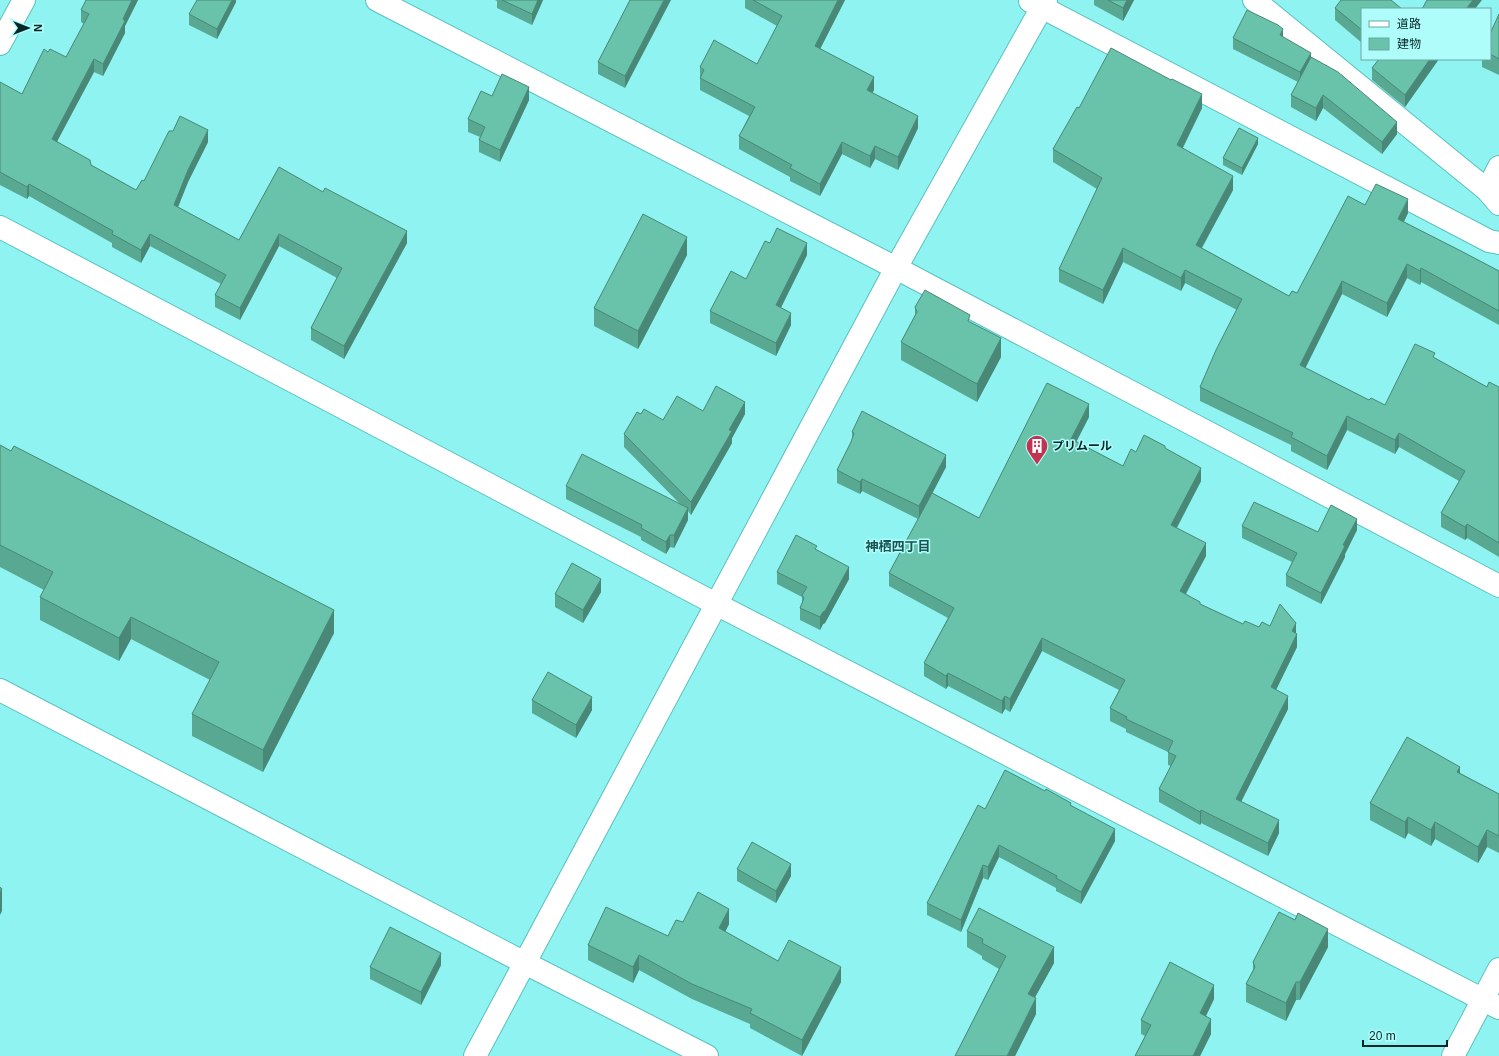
<svg xmlns="http://www.w3.org/2000/svg" width="1499" height="1056" viewBox="0 0 1499 1056" font-family="Arial,'Noto Sans JP',sans-serif">
  <rect width="100%" height="100%" fill="#8ef3f1"/>
  <g fill="none" stroke-linecap="round" stroke-linejoin="round">
    <g stroke="#5bc1bf" stroke-width="24">
      <g id="minor">
        <polyline points="377,0 896,268 1499,586"/>
        <polyline points="1254,0 1487,190 1499,204"/>
        <polyline points="1030,1 1489,241 1499,243"/>
        <polyline points="0,44 24,0"/>
        <polyline points="1487,190 1499,167"/>
        <polyline points="0,227 716,604 1499,1008"/>
        <polyline points="0,690 525,963 707,1056"/>
        <polyline points="475,1056 896,268 1046,0"/>
        <polyline points="1453,1056 1499,969"/>
      </g>
    </g>
    <use href="#minor" stroke="#fff" stroke-width="22"/>
  </g>
  <g fill="#59a892">
    <polygon points="86,0 138,0 125,26 125,33 103,76 94,72 57,141 91,165 136,190 144,181 208,142 188,182 178,207 239,240 279,167 407,243 344,359 311,340 311,328 337,278 279,246 240,320 215,307 215,295 221,284 150,246 141,263 112,247 112,243 29,196 27,199 0,185 0,82 22,94 48,52 66,57 84,24 81,22 81,10"/>
    <polygon points="236,0 236,2 217,39 189,25 189,14"/>
    <polygon points="495,0 543,0 532,25 497,8 497,1"/>
    <polygon points="630,0 625,88 598,74 598,62"/>
    <polygon points="745,0 845,0 820,49 874,90 872,93 918,128 898,170 875,159 870,168 842,154 820,196 790,181 790,177 739,149 739,136 749,116 700,90 700,67 757,64 777,26 745,8"/>
    <polygon points="1094,0 1134,0 1123,21 1094,5"/>
    <polygon points="1335,8 1362,9 1362,43 1335,20"/>
    <polygon points="1499,14 1499,75 1482,67 1482,59 1490,59 1490,34"/>
    <polygon points="1283,37 1311,58 1397,134 1382,154 1323,108 1316,121 1291,107 1291,95 1298,82 1233,49 1233,38"/>
    <polygon points="1439,59 1405,107 1372,80 1372,68"/>
    <polygon points="1171,80 1202,108 1183,148 1233,190 1202,248 1289,296 1297,293 1365,205 1408,213 1404,222 1499,271 1499,325 1421,282 1420,285 1407,278 1387,317 1342,294 1305,368 1369,400 1385,405 1435,358 1487,387 1499,387 1499,557 1467,538 1465,540 1441,527 1441,513 1459,481 1399,447 1395,454 1347,430 1327,470 1291,451 1291,445 1200,401 1200,387 1237,310 1185,283 1181,291 1123,262 1103,304 1059,282 1059,269 1097,189 1053,162 1053,149 1079,108"/>
    <polygon points="492,96 529,100 500,162 479,152 479,140 480,137 468,132 468,119"/>
    <polygon points="1258,144 1242,175 1223,165 1223,158"/>
    <polygon points="687,255 638,349 594,326 594,308"/>
    <polygon points="807,255 781,308 791,325 776,356 710,323 710,311 746,279"/>
    <polygon points="915,307 1001,357 977,402 901,360 901,342 915,315"/>
    <polygon points="703,411 745,414 732,438 732,443 691,515 688,511 688,520 674,548 670,547 666,554 641,540 641,537 566,499 566,486 680,504 624,447 624,434 641,414 663,420"/>
    <polygon points="1089,417 1076,442 1123,466 1136,452 1165,448 1201,481 1177,528 1206,556 1186,594 1200,604 1243,624 1259,627 1270,626 1296,633 1297,647 1276,690 1288,709 1241,801 1279,833 1268,856 1201,823 1200,825 1159,802 1159,789 1171,766 1168,765 1168,752 1126,732 1126,729 1110,721 1110,708 1119,690 1042,651 1010,712 1005,709 1002,714 948,686 946,689 924,676 924,663 948,618 889,586 889,573 918,519 862,491 860,494 837,483 837,470 852,440 852,432 946,467 932,493 979,518"/>
    <polygon points="0,445 334,633 263,772 192,736 192,714 210,680 131,639 119,661 40,620 40,597 44,590 0,567"/>
    <polygon points="1242,526 1318,532 1357,530 1345,554 1345,557 1321,604 1286,586 1286,575 1292,562 1242,538"/>
    <polygon points="817,550 849,579 825,623 823,624 820,630 800,620 800,608 802,603 802,597 777,584 777,572"/>
    <polygon points="601,592 583,623 555,607 555,594"/>
    <polygon points="532,700 592,710 576,738 532,713"/>
    <polygon points="1460,773 1499,794 1499,853 1487,847 1478,863 1435,839 1431,846 1408,833 1405,839 1370,820 1370,803"/>
    <polygon points="1071,805 1115,841 1081,904 1056,891 1056,888 999,857 988,880 983,878 961,932 927,915 927,903 985,809"/>
    <polygon points="737,869 791,876 776,903 737,881"/>
    <polygon points="683,922 729,924 725,932 778,961 841,982 802,1056 750,1028 750,1024 692,999 639,970 633,983 588,960 588,945 668,936"/>
    <polygon points="967,931 1054,963 1035,997 1036,1014 1015,1056 955,1056 999,969 982,959 982,956 967,947"/>
    <polygon points="1328,947 1300,1000 1296,1000 1286,1021 1246,1002 1246,984 1253,970 1253,962"/>
    <polygon points="441,965 421,1005 370,979 370,967"/>
    <polygon points="1214,999 1206,1016 1211,1034 1200,1056 1135,1056 1145,1036 1141,1034 1141,1020"/>
  </g>
  <g fill="#498877">
    <polygon points="132,0 138,0 125,26 125,33 103,76 103,64 123,19"/>
    <polygon points="232,0 236,0 236,2 217,39 217,29"/>
    <polygon points="538,0 543,0 532,25 532,14"/>
    <polygon points="664,0 671,0 625,88 625,76"/>
    <polygon points="838,0 845,0 815,59 815,46"/>
    <polygon points="1127,0 1134,0 1123,21 1123,8"/>
    <polygon points="1473,0 1482,0 1475,9 1466,9"/>
    <polygon points="1283,29 1283,40 1280,35"/>
    <polygon points="1311,53 1311,63 1300,83 1300,72"/>
    <polygon points="94,59 94,72 52,151 52,139"/>
    <polygon points="1430,59 1439,59 1405,107 1405,95"/>
    <polygon points="874,77 874,90 867,103 867,90"/>
    <polygon points="529,87 529,100 500,162 500,150"/>
    <polygon points="1202,94 1202,108 1177,159 1177,145"/>
    <polygon points="1323,95 1323,108 1316,121 1316,108"/>
    <polygon points="918,116 918,128 898,170 898,157"/>
    <polygon points="1397,122 1397,134 1382,154 1382,142"/>
    <polygon points="208,130 208,142 188,182 174,217 174,205 188,170"/>
    <polygon points="1258,138 1258,144 1242,175 1242,168"/>
    <polygon points="842,142 842,154 820,196 820,184"/>
    <polygon points="875,146 875,159 870,168 870,156"/>
    <polygon points="1233,176 1233,190 1196,258 1196,245"/>
    <polygon points="29,184 29,196 27,199 27,187"/>
    <polygon points="1408,199 1408,213 1398,233 1398,219"/>
    <polygon points="407,231 407,243 344,359 344,346"/>
    <polygon points="150,234 150,246 141,263 141,250"/>
    <polygon points="279,234 279,246 240,320 240,308"/>
    <polygon points="687,237 687,255 638,349 638,331"/>
    <polygon points="807,243 807,255 776,317 776,305"/>
    <polygon points="1123,248 1123,262 1103,304 1103,290"/>
    <polygon points="1407,264 1407,278 1387,317 1387,303"/>
    <polygon points="1421,268 1421,282 1420,285 1420,271"/>
    <polygon points="1185,270 1185,283 1181,291 1181,278"/>
    <polygon points="1342,281 1342,294 1300,379 1300,365"/>
    <polygon points="791,313 791,325 776,356 776,343"/>
    <polygon points="1001,338 1001,357 977,402 977,384"/>
    <polygon points="745,402 745,414 732,438 732,443 691,515 691,502 729,430"/>
    <polygon points="1089,404 1089,417 1071,452 1071,439"/>
    <polygon points="1347,416 1347,430 1327,470 1327,456"/>
    <polygon points="1399,433 1399,447 1395,454 1395,440"/>
    <polygon points="946,455 946,467 919,519 919,506"/>
    <polygon points="1201,468 1201,481 1171,538 1171,525"/>
    <polygon points="862,479 862,491 860,494 860,482"/>
    <polygon points="688,508 688,520 674,548 674,535"/>
    <polygon points="1357,519 1357,530 1345,554 1345,557 1321,604 1321,593 1343,545"/>
    <polygon points="1467,524 1467,538 1465,540 1465,527"/>
    <polygon points="670,535 670,547 666,554 666,542"/>
    <polygon points="1206,543 1206,556 1180,604 1180,591"/>
    <polygon points="849,567 849,579 825,623 823,624 820,630 820,617"/>
    <polygon points="601,579 601,592 583,623 583,610"/>
    <polygon points="334,610 334,633 263,772 263,750"/>
    <polygon points="131,617 131,639 119,661 119,638"/>
    <polygon points="1296,623 1296,636 1292,631"/>
    <polygon points="1297,634 1297,647 1271,700 1271,687"/>
    <polygon points="1042,638 1042,651 1010,712 1010,699"/>
    <polygon points="948,673 948,686 946,689 946,676"/>
    <polygon points="1005,696 1005,709 1002,714 1002,701"/>
    <polygon points="1288,696 1288,709 1236,812 1236,799"/>
    <polygon points="592,697 592,710 576,738 576,725"/>
    <polygon points="1460,767 1460,783 1457,772"/>
    <polygon points="1201,810 1201,823 1200,825 1200,812"/>
    <polygon points="1408,817 1408,833 1405,839 1405,822"/>
    <polygon points="1279,820 1279,833 1268,856 1268,843"/>
    <polygon points="1435,822 1435,839 1431,846 1431,830"/>
    <polygon points="1115,829 1115,841 1081,904 1081,892"/>
    <polygon points="1487,830 1487,847 1478,863 1478,847"/>
    <polygon points="999,845 999,857 988,880 988,867"/>
    <polygon points="791,864 791,876 776,903 776,891"/>
    <polygon points="983,865 983,878 961,932 961,920"/>
    <polygon points="2,889 2,911 0,915 0,893"/>
    <polygon points="729,909 729,924 719,944 719,928"/>
    <polygon points="1328,929 1328,947 1300,1000 1300,982"/>
    <polygon points="1054,947 1054,963 1028,1010 1028,994"/>
    <polygon points="441,953 441,965 421,1005 421,992"/>
    <polygon points="639,955 639,970 633,983 633,967"/>
    <polygon points="841,967 841,982 802,1056 802,1040"/>
    <polygon points="1296,982 1296,1000 1286,1021 1286,1003"/>
    <polygon points="1214,985 1214,999 1200,1028 1200,1013"/>
    <polygon points="1036,998 1036,1014 1015,1056 1007,1056"/>
    <polygon points="1211,1019 1211,1034 1200,1056 1193,1056"/>
  </g>
  <g fill="#68c3aa" stroke="#498877">
    <polygon points="86,0 132,0 123,19 125,21 103,64 94,59 52,139 90,160 91,165 136,190 142,180 144,181 169,131 173,131 180,116 208,130 188,170 174,205 239,240 279,167 323,192 325,188 407,231 344,346 311,328 342,268 279,234 240,308 215,295 226,275 150,234 141,250 112,234 113,231 29,184 27,187 0,172 0,82 22,94 44,49 48,52 50,49 66,57 89,14 81,10"/>
    <polygon points="197,0 232,0 217,29 189,14"/>
    <polygon points="502,0 538,0 532,14"/>
    <polygon points="630,0 664,0 625,76 598,62"/>
    <polygon points="753,0 838,0 815,46 874,77 867,90 918,116 898,157 875,146 870,156 842,142 820,184 790,168 792,165 739,136 755,107 700,78 704,70 700,67 714,40 757,64 782,16"/>
    <polygon points="1108,0 1127,0 1123,8"/>
    <polygon points="1341,0 1391,0 1402,9 1362,9 1362,30 1335,8"/>
    <polygon points="1427,0 1473,0 1466,9 1422,9"/>
    <polygon points="1247,10 1278,25 1283,29 1280,35 1311,53 1300,72 1233,38"/>
    <polygon points="1499,14 1499,59 1490,54 1490,34"/>
    <polygon points="1111,48 1171,80 1172,79 1202,94 1177,145 1233,176 1196,245 1289,296 1292,291 1297,293 1348,196 1365,205 1376,184 1408,199 1398,219 1461,251 1499,271 1499,311 1421,268 1420,271 1407,264 1387,303 1342,281 1300,365 1369,400 1371,398 1385,405 1415,344 1435,353 1433,357 1487,387 1489,382 1499,387 1499,543 1467,524 1465,527 1441,513 1465,471 1399,433 1395,440 1347,416 1327,456 1291,437 1293,433 1200,387 1216,350 1242,299 1185,270 1181,278 1123,248 1103,290 1059,269 1102,178 1053,149 1077,107 1079,108"/>
    <polygon points="1311,57 1338,72 1397,122 1382,142 1323,95 1316,108 1291,95"/>
    <polygon points="1379,59 1430,59 1405,95 1372,68"/>
    <polygon points="502,74 529,87 500,150 479,140 485,127 468,119 481,91 492,96"/>
    <polygon points="1239,128 1258,138 1242,168 1223,158"/>
    <polygon points="643,214 687,237 638,331 594,308"/>
    <polygon points="777,228 807,243 776,305 791,313 776,343 710,311 731,271 746,279 765,241 770,243"/>
    <polygon points="925,290 970,315 968,321 1001,338 977,384 901,342 917,312 915,307"/>
    <polygon points="1047,383 1089,404 1071,439 1123,466 1131,449 1136,452 1144,435 1165,446 1165,448 1201,468 1171,525 1206,543 1180,591 1200,602 1200,604 1243,624 1245,621 1259,627 1262,622 1270,626 1280,604 1296,623 1292,631 1297,634 1271,687 1288,696 1236,799 1279,820 1268,843 1201,810 1200,812 1159,789 1176,756 1168,752 1173,741 1126,719 1127,717 1110,708 1125,680 1042,638 1010,699 1005,696 1002,701 948,673 946,676 924,663 954,608 889,573 932,493 979,518"/>
    <polygon points="716,386 745,402 729,430 732,431 691,502 624,434 637,412 641,414 644,409 663,420 677,396 703,411"/>
    <polygon points="862,411 946,455 919,506 862,479 860,482 837,470 851,442 854,433 852,432"/>
    <polygon points="0,445 11,451 14,446 334,610 263,750 192,714 219,662 131,617 119,638 40,597 53,572 0,545"/>
    <polygon points="582,454 688,508 674,535 670,535 666,542 641,528 642,525 566,486"/>
    <polygon points="1254,502 1318,532 1331,505 1357,519 1343,545 1345,546 1321,593 1286,575 1297,553 1242,526"/>
    <polygon points="796,535 817,546 815,549 849,567 825,611 823,612 820,617 800,608 804,598 802,595 807,587 777,572"/>
    <polygon points="572,563 601,579 583,610 555,594"/>
    <polygon points="548,672 592,697 576,725 532,700"/>
    <polygon points="1407,737 1460,767 1457,772 1499,794 1499,836 1487,830 1478,847 1435,822 1431,830 1408,817 1405,822 1370,803"/>
    <polygon points="1005,770 1045,791 1046,789 1071,803 1070,805 1115,829 1081,892 1056,878 1057,876 999,845 988,867 983,865 961,920 927,903 978,805 985,809"/>
    <polygon points="752,842 791,864 776,891 737,869"/>
    <polygon points="0,887 2,889 0,893"/>
    <polygon points="698,892 729,909 719,928 778,961 789,940 841,967 802,1040 750,1013 752,1009 692,984 639,955 633,967 588,945 606,907 668,936 676,920 683,922"/>
    <polygon points="979,908 1054,947 1028,994 1036,998 1007,1056 955,1056 1006,956 982,943 983,939 967,931"/>
    <polygon points="1279,912 1295,920 1298,913 1328,929 1300,982 1296,982 1286,1003 1246,984 1255,967 1253,962"/>
    <polygon points="390,927 441,953 421,992 370,967"/>
    <polygon points="1170,962 1214,985 1200,1013 1211,1019 1193,1056 1135,1056 1151,1025 1141,1020"/>
  </g>
  <defs>
    <g id="building-pin" transform="scale(1.15)"><path d="M0 17L-7.5 6A9.5 9.5 0 1 1 7.5 6Z" fill="#c33250" stroke="#affdfb"/><path d="M-4-6H4V6H1V3H-1V6H-4ZM-2.5-4.3h1.7v1.8h-1.7ZM.8-4.3h1.7v1.8H.8ZM-2.5-1h1.7V.8h-1.7ZM.8-1h1.7V.8H.8Z" fill="#fff"/></g>
  </defs>
  <g fill-rule="evenodd">
    <use href="#building-pin" x="1037" y="446"/>
  </g>
  <g text-anchor="middle" dominant-baseline="central" stroke-width="3" stroke-linejoin="round" paint-order="stroke">
    <g font-size="12" font-weight="bold" fill="#062727" stroke="#affdfb" text-anchor="start">
      <text x="1052" y="446">プリムール</text>
    </g>
    <g font-size="13" font-weight="bold" fill="#1a5251" stroke="#affdfb">
      <text x="898" y="546">神栖四丁目</text>
    </g>
  </g>
  <rect x="1361" y="8" width="130" height="52" fill="#affdfb" stroke="#6ba7a6"/>
  <rect x="1369" y="21" width="20" height="6" fill="#ffffff" stroke="#6ba7a6"/>
  <text x="1397" y="28" font-size="12" fill="#062727">道路</text>
  <rect x="1369" y="38" width="20" height="12" fill="#68c3aa" stroke="#6ba7a6"/>
  <text x="1397" y="48" font-size="12" fill="#062727">建物</text>
  <g transform="translate(28 28) rotate(90)" stroke="#affdfb" stroke-width="3" paint-order="stroke">
  <path d="M0-3L7 15L0 10L-7 15Z" fill="#062727"/>
  <text y="-6" font-size="11" font-weight="bold" text-anchor="middle" fill="#062727">N</text>
  </g>
  <path d="M1363 1040v6h84v-6" fill="none" stroke="#062727" stroke-width="2"/>
  <text x="1369" y="1040" font-size="12" fill="#062727" stroke="#affdfb" stroke-width="3" paint-order="stroke">20 m</text>
</svg>
